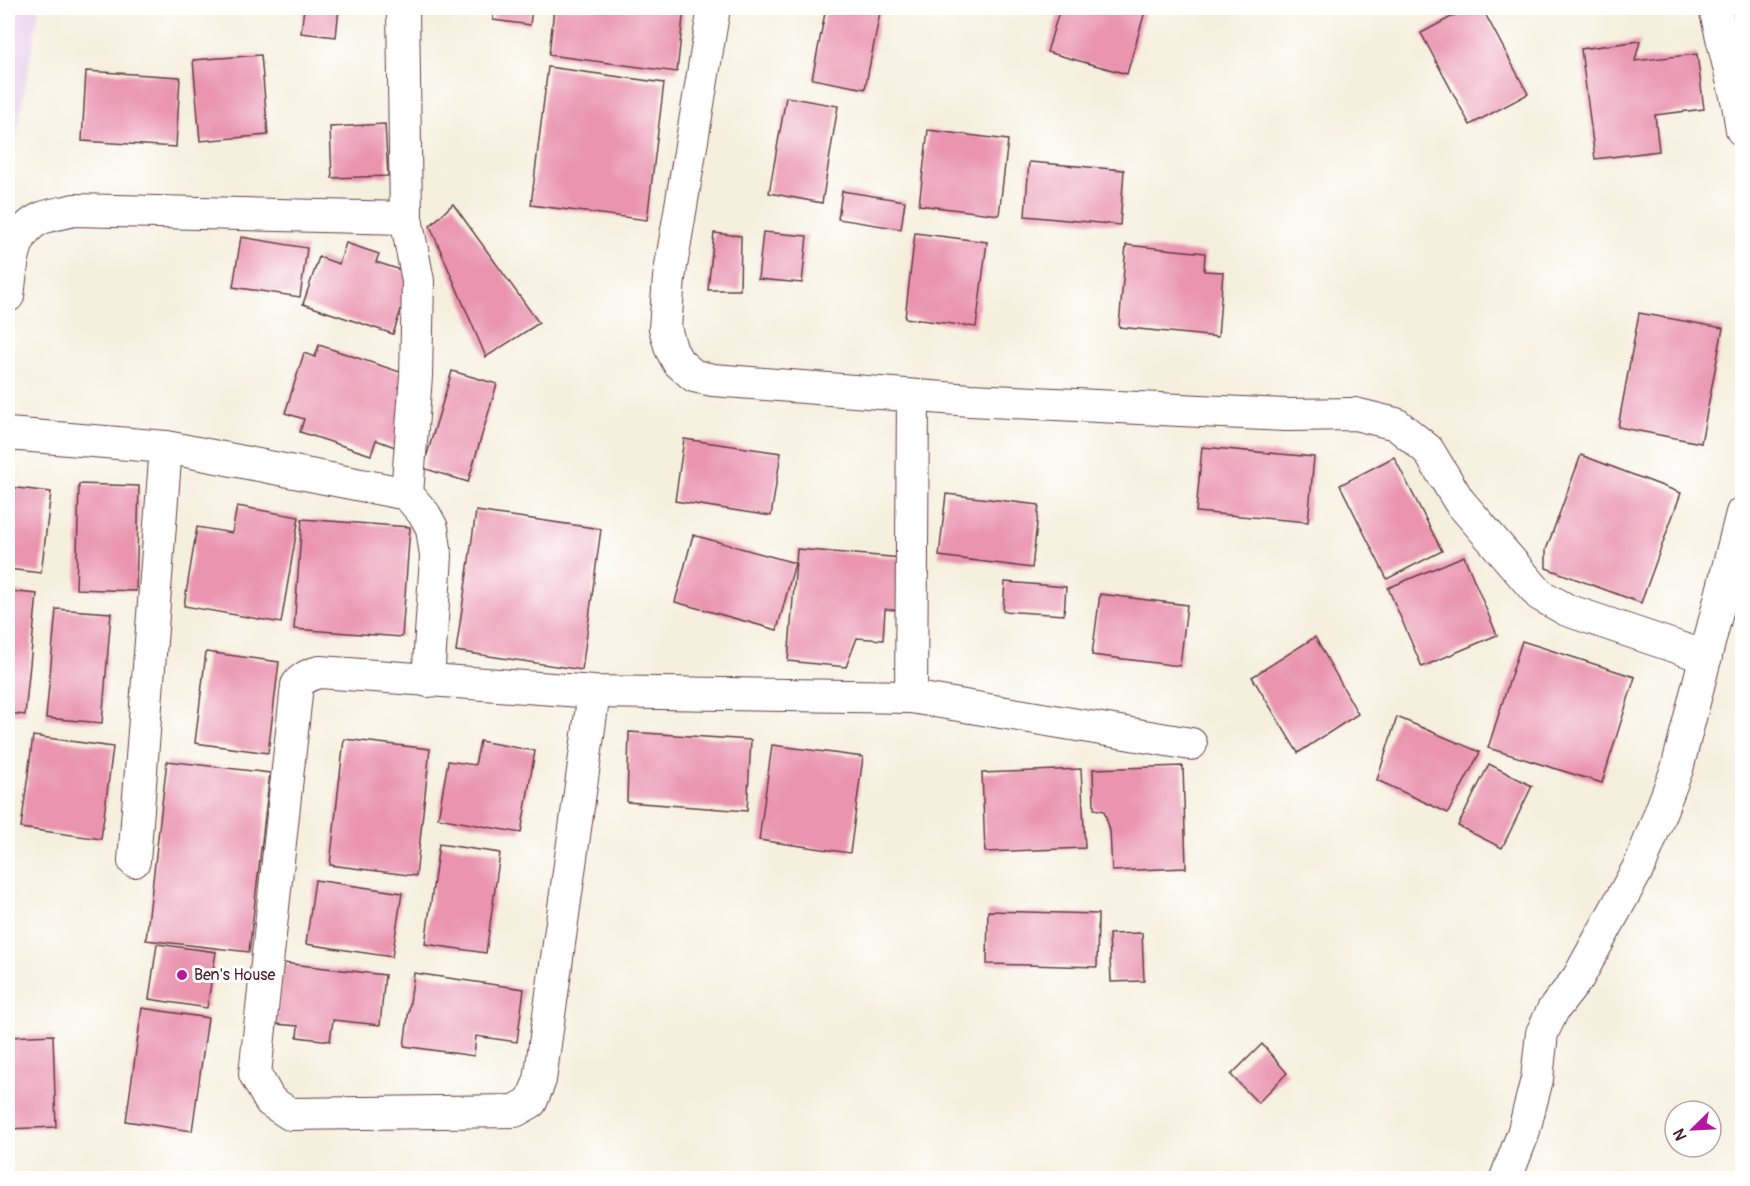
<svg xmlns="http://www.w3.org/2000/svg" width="1750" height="1186" viewBox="0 0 1750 1186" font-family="Pangolin,sans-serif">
  <rect width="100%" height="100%" fill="#fff"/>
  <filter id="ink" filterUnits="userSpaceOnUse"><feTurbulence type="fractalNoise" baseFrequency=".0167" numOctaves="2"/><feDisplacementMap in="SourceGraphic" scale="12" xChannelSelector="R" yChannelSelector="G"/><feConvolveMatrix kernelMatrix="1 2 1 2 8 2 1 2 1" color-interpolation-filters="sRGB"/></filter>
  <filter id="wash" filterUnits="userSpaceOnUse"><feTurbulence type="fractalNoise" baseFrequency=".008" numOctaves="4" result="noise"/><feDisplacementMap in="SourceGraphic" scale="24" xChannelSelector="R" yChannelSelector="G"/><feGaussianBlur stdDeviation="1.35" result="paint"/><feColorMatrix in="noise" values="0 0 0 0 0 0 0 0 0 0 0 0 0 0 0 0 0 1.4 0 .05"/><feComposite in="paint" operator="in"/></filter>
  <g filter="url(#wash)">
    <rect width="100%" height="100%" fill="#f5efdd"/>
    <polygon fill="#e9d2ed" points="8,8 39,8 12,161 8,160"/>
    <g id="blocks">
      <g fill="#ea94b0">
        <polygon points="304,8 339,8 336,37 301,33"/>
        <polygon points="494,8 532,8 530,25 493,20"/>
        <polygon points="554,8 684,8 677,72 549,55"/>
        <polygon points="826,8 881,8 865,89 812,79"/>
        <polygon points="1060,8 1146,8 1127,74 1047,52"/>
        <polygon points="1468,8 1482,8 1528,94 1470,125 1421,33"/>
        <polygon points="1640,41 1635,61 1697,54 1704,109 1655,115 1659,151 1595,159 1581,49"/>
        <polygon points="261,55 268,135 200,141 193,60"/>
        <polygon points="548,67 664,83 647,220 531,205"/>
        <polygon points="86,71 180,77 176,147 82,141"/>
        <polygon points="786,97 838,106 822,203 769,193"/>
        <polygon points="385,124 388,176 332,178 330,127"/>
        <polygon points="928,130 1008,140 999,215 919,205"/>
        <polygon points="1029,162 1124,170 1120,225 1025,216"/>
        <polygon points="842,191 905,201 901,229 838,219"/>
        <polygon points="453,204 539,323 486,357 430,226"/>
        <polygon points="763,232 807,236 802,283 758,279"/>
        <polygon points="714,233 741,236 740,290 708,290"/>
        <polygon points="915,233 987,242 976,327 905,318"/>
        <polygon points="241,237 307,248 300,297 233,287"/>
        <polygon points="346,243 379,254 376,262 413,274 393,334 303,304 319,257 339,264"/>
        <polygon points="1126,245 1205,253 1204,271 1223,272 1218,337 1119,327"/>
        <polygon points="1639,313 1723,328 1701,443 1618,427"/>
        <polygon points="319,345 409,375 413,389 395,447 376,440 371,455 300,432 304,419 285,413 304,353 315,357"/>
        <polygon points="452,371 497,384 468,482 423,468"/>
        <polygon points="684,439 781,453 771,516 675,501"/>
        <polygon points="1202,447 1314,457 1308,522 1196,512"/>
        <polygon points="1581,455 1681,493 1641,603 1546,568 1546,550"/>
        <polygon points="1394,457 1442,551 1387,579 1340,485"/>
        <polygon points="79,484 139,486 136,591 76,589"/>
        <polygon points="8,487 51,492 41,573 8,569"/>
        <polygon points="946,494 1039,505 1032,568 939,556"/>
        <polygon points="237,506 299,517 281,623 184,606 197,527 232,533"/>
        <polygon points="476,511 601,529 582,670 456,651"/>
        <polygon points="302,519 410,527 402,637 294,629"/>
        <polygon points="693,535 795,563 777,630 675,602"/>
        <polygon points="797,549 902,558 897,610 885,609 883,640 857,638 846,667 788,661"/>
        <polygon points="1464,556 1497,635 1422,667 1388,588"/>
        <polygon points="1005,582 1066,587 1064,615 1003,611"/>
        <polygon points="8,591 37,594 25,715 8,713"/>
        <polygon points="1100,594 1187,605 1180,666 1092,655"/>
        <polygon points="56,609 111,613 102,723 46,718"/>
        <polygon points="1315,637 1358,714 1298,753 1252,677"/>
        <polygon points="1522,641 1635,677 1602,783 1488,748"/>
        <polygon points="206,652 279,662 268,753 195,743"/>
        <polygon points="1397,717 1480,752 1448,813 1377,780"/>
        <polygon points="629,732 751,740 747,811 627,802"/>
        <polygon points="33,736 113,747 101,839 21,828"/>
        <polygon points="344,739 430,749 416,876 330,865"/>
        <polygon points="480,741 535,751 521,833 438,818 448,761 475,765"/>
        <polygon points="772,745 863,757 850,853 759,840"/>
        <polygon points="167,761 270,773 249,952 146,940"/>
        <polygon points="1489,764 1532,786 1502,848 1458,826"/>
        <polygon points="1183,766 1186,868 1112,871 1110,831 1104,811 1094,809 1093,769"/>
        <polygon points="1081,769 1085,848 985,852 982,773"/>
        <polygon points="439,844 500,853 486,953 425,944"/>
        <polygon points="315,880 402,893 392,957 306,944"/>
        <polygon points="988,911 1098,914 1097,967 987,964"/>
        <polygon points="1142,933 1144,981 1111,982 1109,934"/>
        <polygon points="157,944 216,952 207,1008 149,999"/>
        <polygon points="283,963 385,975 380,1025 333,1020 330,1041 297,1037 298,1026 276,1024"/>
        <polygon points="414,973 524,989 517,1042 476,1036 474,1056 404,1046"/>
        <polygon points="142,1008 208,1018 192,1131 126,1121"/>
        <polygon points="53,1035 56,1127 8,1129 8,1037"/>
        <polygon points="1262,1044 1287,1073 1258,1103 1231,1075"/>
      </g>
    </g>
  </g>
  <g filter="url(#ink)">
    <use href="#blocks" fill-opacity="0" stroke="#643e46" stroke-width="1.5"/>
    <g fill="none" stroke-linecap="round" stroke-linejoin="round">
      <g stroke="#643e46" stroke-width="34">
        <g id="street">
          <polyline points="403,8 406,218 418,281 416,376 407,494 425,515 432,528 436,556 428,681"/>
          <polyline points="714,8 669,278 665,328 671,349 678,362 694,376 713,380 970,400 1286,415 1355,414 1396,424 1428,450 1459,501 1540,595 1567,610 1706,657"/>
          <polyline points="1715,8 1738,104 1742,130"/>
          <path d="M8 296C12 267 11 231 42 218 52 214 64 213 74 210L406 218"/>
          <polyline points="8,434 166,447 407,494"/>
          <path d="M594 692 540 1080 531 1102 515 1111 290 1114 270 1101 255 1074 297 685C303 677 310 674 320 672L594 692 911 697 1191 744"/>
          <polyline points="911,697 913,396"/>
          <polyline points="134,861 166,447"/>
          <polyline points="1506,1178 1523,1134 1537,1079 1542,1033 1553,1010 1578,978 1641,863 1677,769 1742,513"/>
        </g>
      </g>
      <use href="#street" stroke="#fff" stroke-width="32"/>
    </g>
  </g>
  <circle fill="#b5179e" stroke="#fff" stroke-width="2" cx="182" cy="975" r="6"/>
  <g text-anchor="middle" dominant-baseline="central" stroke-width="6" stroke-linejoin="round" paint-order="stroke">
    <g font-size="16" fill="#4a1f2b" stroke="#fff" text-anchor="start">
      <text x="194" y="975">Ben's House</text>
    </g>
  </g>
  <rect width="1750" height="1186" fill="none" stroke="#fff" stroke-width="30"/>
  <g transform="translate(1693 1129) rotate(246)"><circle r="28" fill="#ffffff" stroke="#b7a5aa" stroke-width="1.5"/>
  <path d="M0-4.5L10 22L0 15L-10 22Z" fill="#b5179e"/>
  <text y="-9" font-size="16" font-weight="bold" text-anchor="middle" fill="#4a1f2b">N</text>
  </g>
</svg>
